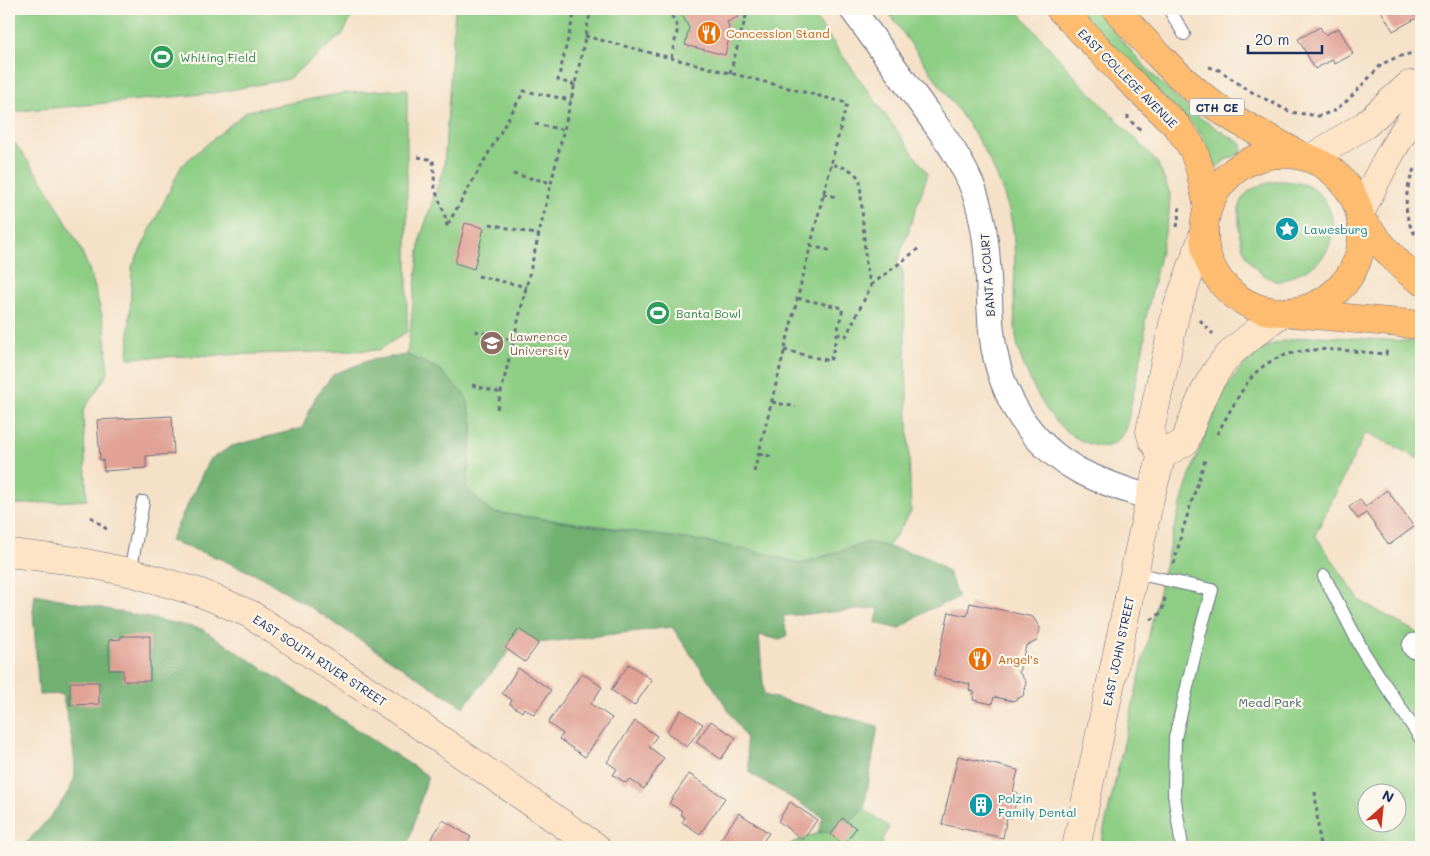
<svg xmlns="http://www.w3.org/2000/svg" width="1430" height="856" viewBox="0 0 1430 856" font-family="Mali,sans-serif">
  <rect width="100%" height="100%" fill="#fbf7ec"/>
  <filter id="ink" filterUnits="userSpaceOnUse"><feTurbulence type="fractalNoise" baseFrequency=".02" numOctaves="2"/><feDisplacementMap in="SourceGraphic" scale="10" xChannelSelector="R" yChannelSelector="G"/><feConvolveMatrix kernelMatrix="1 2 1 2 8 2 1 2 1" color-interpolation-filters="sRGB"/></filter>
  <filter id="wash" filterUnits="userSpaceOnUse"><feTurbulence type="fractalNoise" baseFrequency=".0096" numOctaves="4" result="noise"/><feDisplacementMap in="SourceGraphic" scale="20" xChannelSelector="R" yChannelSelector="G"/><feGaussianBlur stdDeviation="1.12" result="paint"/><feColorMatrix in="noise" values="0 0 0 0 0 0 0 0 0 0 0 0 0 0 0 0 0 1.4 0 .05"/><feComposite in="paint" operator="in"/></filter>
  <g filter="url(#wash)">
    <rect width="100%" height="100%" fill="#f5e1c7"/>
    <g fill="#8dcd84" stroke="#547e71" fill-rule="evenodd">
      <polygon points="9,9 355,9 343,34 288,79 214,93 9,112"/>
      <polygon points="455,9 809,9 928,174 897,263 903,271 911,512 888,547 868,542 800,564 771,555 601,526 491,512 466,488 473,423 469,410 468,402 439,369 407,355 421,236 444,166"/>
      <path d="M886 9H1016L1074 76 1147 151 1158 164 1163 176 1170 194 1169 215 1145 322V339L1126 428C1117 445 1109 450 1090 444 1068 437 1051 419 1040 399 1032 385 1025 370 1020 355 1009 318 1018 269 1013 230 1010 210 1003 191 995 172 983 144 965 120 947 95 927 66 906 38 886 9Z"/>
      <path d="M1079 9H1094C1125 43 1154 80 1190 110 1206 123 1224 133 1242 144V153L1225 160 1218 167 1213 164 1206 142 1196 128 1120 54Z"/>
      <polygon points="407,89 407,332 379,350 128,358 132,267 182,165 247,111 344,93"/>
      <polygon points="9,135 46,186 79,245 92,277 105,327 108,373 83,411 87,500 9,505"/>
      <path d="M1279 181C1292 181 1305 183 1316 191 1336 207 1338 239 1322 258 1316 265 1308 269 1299 273 1292 276 1285 280 1278 282 1250 272 1239 250 1239 222 1239 215 1238 205 1242 199 1249 187 1266 183 1279 181Z"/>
      <path d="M1318 336 1421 342V460L1366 432 1315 535 1360 601 1421 635V847H1100L1170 544C1182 497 1197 450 1218 406 1223 395 1228 382 1237 373 1245 363 1258 352 1269 346 1284 339 1302 338 1318 336ZM1368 794H1398V824H1368Z"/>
      <polygon points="864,809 889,827 882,841 884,847 782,847 818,833 842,830"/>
    </g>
    <g fill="#72b072" stroke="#467068">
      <polygon points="407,355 439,369 464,394 468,402 469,410 473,423 466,488 491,512 708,542 771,555 800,564 868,542 928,557 949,573 958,598 928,610 899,629 876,623 879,608 783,616 787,635 780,640 759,635 764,695 878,726 864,809 842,830 818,833 823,817 750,773 745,736 716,691 672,627 514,646 463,707 307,605 261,577 218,558 170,541 209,460 232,446 302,428 316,396 334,374 370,360"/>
      <path d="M35 594 202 629 428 776 407 847H23C40 827 62 807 73 782 80 767 66 712 62 694L39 695 33 611Z"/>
    </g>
    <g id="blocks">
      <g fill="#e1a295">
        <polygon points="679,9 734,9 738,17 727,22 729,26 726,37 729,38 725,55 685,45 689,28"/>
        <polygon points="1380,9 1412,9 1417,18 1393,31"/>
        <polygon points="1320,27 1325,35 1339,28 1353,54 1335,64 1332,60 1315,69 1298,39"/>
        <polygon points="465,223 484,228 474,269 455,263"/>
        <polygon points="172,416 174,454 146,456 146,468 104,471 103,460 100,460 97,420"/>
        <polygon points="1387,490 1414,527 1389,545 1366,513 1358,519 1349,507 1360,499 1365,507"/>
        <polygon points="970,603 1033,617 1040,628 1037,641 1026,646 1019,672 1026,682 1023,696 1013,701 994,697 992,704 973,700 974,692 969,690 970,684 934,676 949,612 967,616"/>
        <polygon points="519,629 539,643 525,662 505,648"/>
        <polygon points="121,636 150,636 150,681 123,681 123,670 109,670 109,640 121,639"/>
        <polygon points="629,664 652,680 634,706 611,690"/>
        <polygon points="518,668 551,690 534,715 524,708 522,712 510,704 512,700 502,693"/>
        <polygon points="582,673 602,687 591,704 612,718 585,757 559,739 563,734 548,723"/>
        <polygon points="70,682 99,682 99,704 70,705"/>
        <polygon points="681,710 703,724 687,747 666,732"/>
        <polygon points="635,721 657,736 649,747 664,758 644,789 629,779 626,783 613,775 617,769 607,762"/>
        <polygon points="711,721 736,738 721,759 696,742"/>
        <polygon points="958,756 1018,770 1013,792 1018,793 1012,818 1007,817 1003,838 942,824"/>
        <polygon points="689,774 725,798 700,834 682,822 685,818 680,814 682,811 669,803"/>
        <polygon points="790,802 817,820 803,840 778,821"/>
        <polygon points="739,813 769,833 759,847 729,847 719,841"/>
        <polygon points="842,818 856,828 844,845 831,835"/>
        <polygon points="443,820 471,837 465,847 426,847"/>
      </g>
    </g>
  </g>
  <g filter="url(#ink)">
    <use href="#blocks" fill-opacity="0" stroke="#676d83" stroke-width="1"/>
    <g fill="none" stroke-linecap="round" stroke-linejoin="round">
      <g stroke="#676d83" stroke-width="14">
        <g id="lane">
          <polyline points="1169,9 1184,34"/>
          <polyline points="130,573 143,502"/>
          <polyline points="1135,573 1212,590 1200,632 1175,738 1174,794 1182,847"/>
          <polyline points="1324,576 1364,653 1421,739"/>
        </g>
      </g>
      <g stroke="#676d83" stroke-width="27">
        <g id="street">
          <path d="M852 9C875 41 898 72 921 104 941 132 962 159 974 191 988 230 988 270 990 310 992 376 1017 435 1076 469 1099 482 1125 489 1150 498"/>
          <polyline points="1415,646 1421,648"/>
        </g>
      </g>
      <g stroke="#676d83" stroke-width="29">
        <g id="secondary">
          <polyline points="1311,158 1365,125 1409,85 1421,84"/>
          <path d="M1361 212C1378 175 1396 139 1421 107"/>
          <polyline points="1162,455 1152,439 1150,431 1176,311 1204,233"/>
          <polyline points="9,553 76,561 133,573 201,593 250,614 399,711 596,847"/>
          <path d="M1076 847 1150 498 1162 455 1185 442C1196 411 1207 377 1231 353 1246 339 1263 327 1280 314"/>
        </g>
      </g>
      <g stroke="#676d83" stroke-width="29">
        <g id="primary">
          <polyline points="1060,9 1127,78 1177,126 1193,149 1200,170 1208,208"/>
          <path d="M1116 9C1145 42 1176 76 1211 103 1237 123 1268 137 1296 153"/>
          <circle cx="1283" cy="233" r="79"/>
          <path d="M1361 220C1380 242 1396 265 1421 281"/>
          <polyline points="1293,313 1421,325"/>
        </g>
      </g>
      <g stroke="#676d83" stroke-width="3" stroke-dasharray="4 4" stroke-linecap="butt">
        <polyline points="668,9 678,28 671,58"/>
        <path d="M585 36 847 103 831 164C843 167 855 169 860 181L866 266 871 286 846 336 837 334"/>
        <polyline points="1209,67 1219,70 1248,90 1290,112 1319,116 1334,111 1348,100 1382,64 1397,57 1421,51"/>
        <polyline points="730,73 748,9"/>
        <polyline points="575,85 558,80 575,10 579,9"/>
        <polyline points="1128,115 1128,119 1141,130"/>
        <polyline points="535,124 564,130"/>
        <polyline points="418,157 433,160 435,190 444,212 448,230"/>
        <path d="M1414 169C1404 194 1401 221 1421 242"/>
        <polyline points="513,174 552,183"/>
        <polyline points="823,194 837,197"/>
        <polyline points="448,224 524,91 571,100"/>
        <polyline points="490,224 539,235"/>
        <polyline points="1177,227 1180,206"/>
        <polyline points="810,246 833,251"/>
        <polyline points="478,276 527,287"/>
        <polyline points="871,285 918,249"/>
        <polyline points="1200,320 1213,334"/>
        <polyline points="475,331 514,340"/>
        <polyline points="784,350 830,361 832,355 843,308 797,298"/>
        <polyline points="472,385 501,393"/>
        <polyline points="772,402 796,407"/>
        <polyline points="497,409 578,71 591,9"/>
        <path d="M1217 434C1228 415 1238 395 1251 378 1284 338 1342 351 1386 354L1387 348"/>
        <polyline points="759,454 774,457"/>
        <polyline points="754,472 831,164"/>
        <polyline points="91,517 109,531"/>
        <polyline points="1174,564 1182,532 1205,460"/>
        <polyline points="1151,620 1162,612 1165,597"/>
        <polyline points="1315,792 1320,847"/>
      </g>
      <use href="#lane" stroke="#fff" stroke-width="12"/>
      <use href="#street" stroke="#fff" stroke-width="25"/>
      <use href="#secondary" stroke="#fee4c6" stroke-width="28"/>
      <use href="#primary" stroke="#fdbc70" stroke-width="28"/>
    </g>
  </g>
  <defs>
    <g id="restaurant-disc" transform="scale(1.25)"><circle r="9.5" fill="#e8710a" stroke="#fbf7ec"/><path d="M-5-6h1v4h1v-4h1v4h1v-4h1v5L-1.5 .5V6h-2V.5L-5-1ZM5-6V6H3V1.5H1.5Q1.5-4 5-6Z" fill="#fff"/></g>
    <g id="stadium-disc" transform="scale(1.25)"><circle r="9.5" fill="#2e9e5b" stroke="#fbf7ec"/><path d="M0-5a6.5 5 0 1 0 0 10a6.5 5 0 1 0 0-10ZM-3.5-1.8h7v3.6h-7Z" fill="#fff"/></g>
    <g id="sight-disc" transform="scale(1.25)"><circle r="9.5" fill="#0f9aa8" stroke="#fbf7ec"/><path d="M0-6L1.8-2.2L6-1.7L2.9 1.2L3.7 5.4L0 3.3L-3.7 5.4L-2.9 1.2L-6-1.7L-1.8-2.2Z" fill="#fff"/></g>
    <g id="university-disc" transform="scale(1.25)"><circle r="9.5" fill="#8d6e63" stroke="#fbf7ec"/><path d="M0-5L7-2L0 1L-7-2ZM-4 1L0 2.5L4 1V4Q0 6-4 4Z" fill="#fff"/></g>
    <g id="building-disc" transform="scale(1.25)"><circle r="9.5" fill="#0f9aa8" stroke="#fbf7ec"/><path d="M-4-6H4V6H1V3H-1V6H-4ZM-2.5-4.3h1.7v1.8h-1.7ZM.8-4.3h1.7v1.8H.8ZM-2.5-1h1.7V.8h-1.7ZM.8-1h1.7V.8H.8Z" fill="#fff"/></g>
  </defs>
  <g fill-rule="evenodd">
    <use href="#restaurant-disc" x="709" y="33"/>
    <use href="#stadium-disc" x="162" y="57"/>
    <use href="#sight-disc" x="1287" y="229"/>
    <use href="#stadium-disc" x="658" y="313"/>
    <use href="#university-disc" x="492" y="343"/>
    <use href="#restaurant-disc" x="980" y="659"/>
    <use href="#building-disc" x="981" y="805"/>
  </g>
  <g text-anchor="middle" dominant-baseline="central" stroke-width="4.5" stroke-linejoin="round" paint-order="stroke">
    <rect fill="#fbf7ec" stroke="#5e6b89" stroke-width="1" x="1189.5" y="98.5" width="55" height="17" rx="4"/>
    <g font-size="11" font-weight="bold" fill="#1b2f5e">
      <text x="1217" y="107">CTH CE</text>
    </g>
    <g font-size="12" fill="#c56008" stroke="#fbf7ec" text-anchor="start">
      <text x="726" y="33">Concession Stand</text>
      <text x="998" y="659">Angel's</text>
    </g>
    <g font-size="12" fill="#27864d" stroke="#fbf7ec" text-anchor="start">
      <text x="180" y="57">Whiting Field</text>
      <text x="676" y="313">Banta Bowl</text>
    </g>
    <g font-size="12" fill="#1b2f5e" stroke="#fbf7ec">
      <text transform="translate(1128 78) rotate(45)">EAST COLLEGE AVENUE</text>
      <text transform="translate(987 275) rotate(-94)">BANTA COURT</text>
      <text transform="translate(1118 651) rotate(-78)">EAST JOHN STREET</text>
      <text transform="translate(320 660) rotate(33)">EAST SOUTH RIVER STREET</text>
    </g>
    <g font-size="12" fill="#0d838f" stroke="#fbf7ec" text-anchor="start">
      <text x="1304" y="229">Lawesburg</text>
      <text x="998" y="798">Polzin<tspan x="998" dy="14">Family Dental</tspan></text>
    </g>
    <g font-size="12" fill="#785e54" stroke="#fbf7ec" text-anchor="start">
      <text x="510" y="336">Lawrence<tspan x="510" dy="14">University</tspan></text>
    </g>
    <g font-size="12" fill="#3d5e69" stroke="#fbf7ec">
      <text x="1270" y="702">Mead Park</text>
    </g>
  </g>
  <rect width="1430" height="856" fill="none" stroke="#fbf7ec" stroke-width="30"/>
  <g transform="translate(1382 808) rotate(27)"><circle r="24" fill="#fbf7ec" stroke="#a1a7b3"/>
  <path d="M0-4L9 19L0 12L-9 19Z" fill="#c8321e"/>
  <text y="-8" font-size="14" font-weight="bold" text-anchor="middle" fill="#1b2f5e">N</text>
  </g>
  <path d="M1248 45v8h74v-8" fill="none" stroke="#1b2f5e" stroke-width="2.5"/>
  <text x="1255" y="45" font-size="15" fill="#1b2f5e" stroke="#fbf7ec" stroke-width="4" paint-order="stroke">20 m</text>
</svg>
